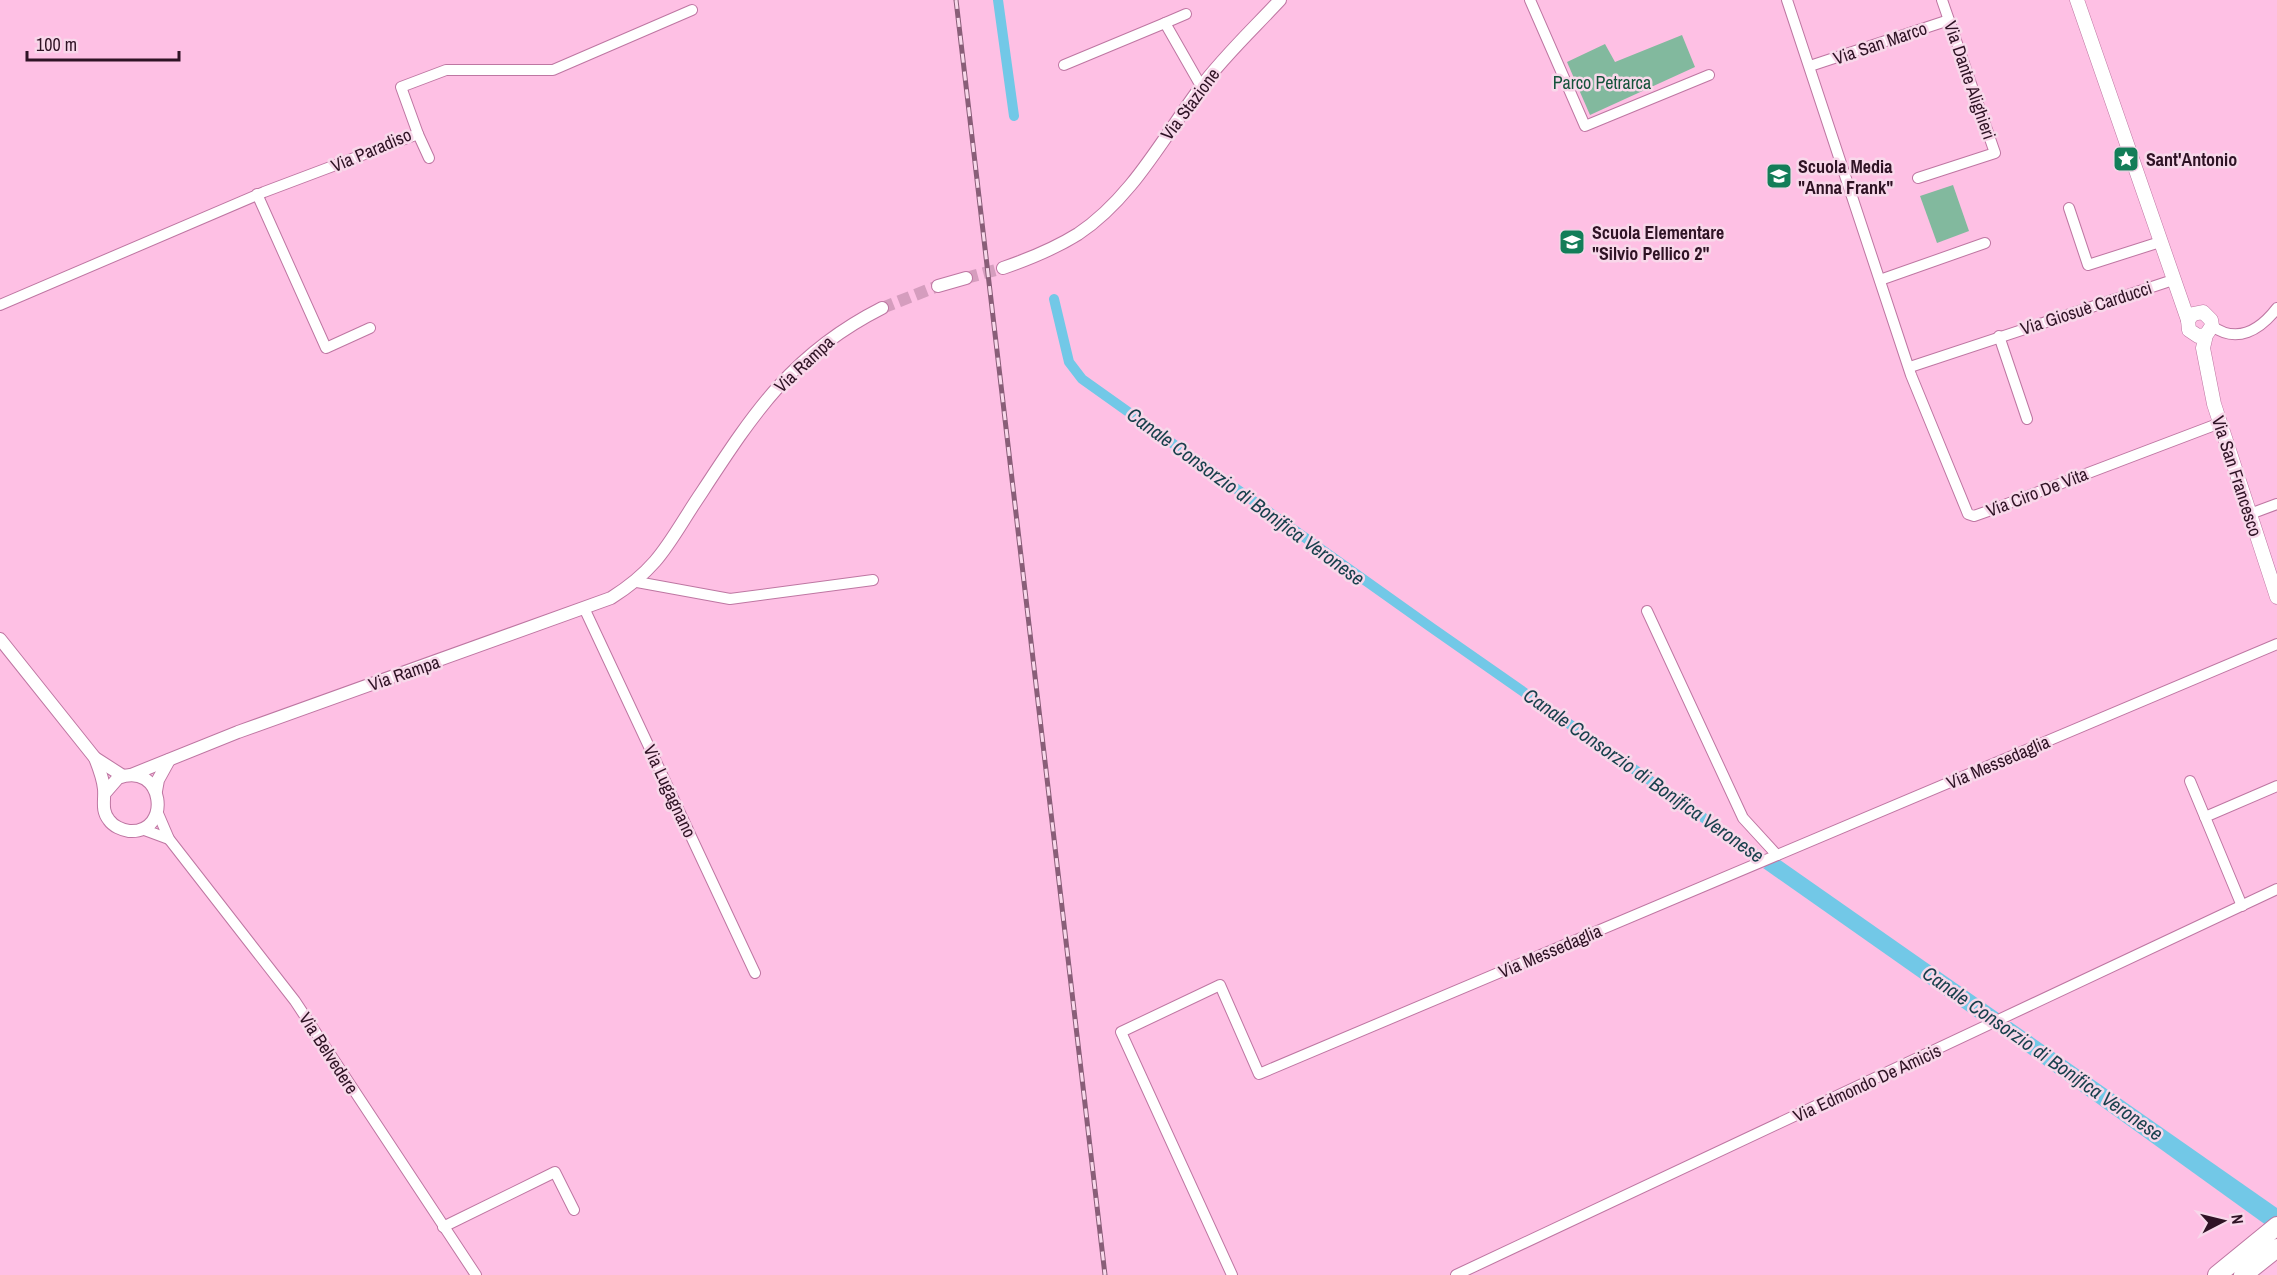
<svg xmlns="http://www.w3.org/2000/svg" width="2277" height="1275" viewBox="0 0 2277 1275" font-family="'Archivo Narrow',sans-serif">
  <rect width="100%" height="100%" fill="#fec0e4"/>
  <g fill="#82b99e">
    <polygon points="1682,35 1695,67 1590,115 1567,62 1605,44 1615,62"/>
    <polygon points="1953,185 1969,231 1937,243 1920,196"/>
  </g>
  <g fill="#72c8e7">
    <polygon points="1780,860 2003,1016 1985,1024 1763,868"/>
    <polygon points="2011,1022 2277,1208 2277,1233 1994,1029"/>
  </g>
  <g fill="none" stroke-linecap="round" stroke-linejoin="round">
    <g stroke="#72c8e7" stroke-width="10">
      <polyline points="998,0 1014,116"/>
      <polyline points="1054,299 1069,362 1082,379 1432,628 1771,865"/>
    </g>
    <g stroke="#d59dbe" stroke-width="12" stroke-dasharray="12 6" stroke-linecap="butt">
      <polyline points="966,278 1003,268"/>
      <polyline points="882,308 938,286"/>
    </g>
    <g stroke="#be76a2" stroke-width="12">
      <g id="minor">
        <polyline points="1530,0 1585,126 1709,75"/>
        <polyline points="1787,0 1911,375 1968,514 1974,516 1991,510 2220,423"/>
        <polyline points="1165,23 1186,14"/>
        <polyline points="1064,65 1165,23 1201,86"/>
        <polyline points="1810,66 1949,20"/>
        <polyline points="418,134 429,158"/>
        <polyline points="1918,178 1995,153 1942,0"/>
        <polyline points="257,194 326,348 370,328"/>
        <polyline points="2069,208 2088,265 2160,242"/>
        <polyline points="1880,280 1985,243"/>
        <polyline points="0,305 264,192 418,134 401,87 446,70 553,70 692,10"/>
        <path d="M2212 326C2237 344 2260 330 2277 308"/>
        <polyline points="1999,336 2027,419"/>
        <polyline points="1910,367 2173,280"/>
        <polyline points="2250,514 2277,504"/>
        <polyline points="637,582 730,599 873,580"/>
        <polyline points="585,610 755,973"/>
        <polyline points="1647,611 1743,818 1777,855"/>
        <polyline points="2190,781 2205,817"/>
        <polyline points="157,811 169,839 295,1001 476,1275"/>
        <polyline points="142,829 169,839"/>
        <polyline points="2242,906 2205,817 2277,786"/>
        <polyline points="443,1227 555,1172 574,1210"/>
        <polyline points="1232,1275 1121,1032 1220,985 1259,1074 2277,644"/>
        <polyline points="1456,1275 2277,889"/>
      </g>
    </g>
    <g stroke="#be76a2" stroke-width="14">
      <g id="tertiary">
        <path d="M1003 268C1029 259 1054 249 1078 234 1131 199 1163 138 1200 88 1224 56 1253 29 1280 0"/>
        <polyline points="938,286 966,278"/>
        <polyline points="0,639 95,758 123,776"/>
        <path d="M95 758C99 768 103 778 104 789 105 801 101 810 109 820 113 826 122 830 129 831 173 834 164 760 118 778L105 793"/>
        <path d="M131 775 238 732 611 598C662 566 670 539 702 492 755 411 793 353 882 308"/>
        <polyline points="156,791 158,780 169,760"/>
      </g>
    </g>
    <g stroke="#be76a2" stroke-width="15">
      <g id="secondary">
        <polyline points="2077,0 2188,320"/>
        <polyline points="2206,335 2198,336 2189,330 2188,320 2193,314 2203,312 2211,320 2212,326 2206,335 2203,348 2214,404 2277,597"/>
      </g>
    </g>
    <g stroke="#be76a2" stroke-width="20">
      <g id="motorway">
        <polyline points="2217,1275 2277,1226"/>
        <polyline points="2243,1275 2277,1248"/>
      </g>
    </g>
    <use href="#minor" stroke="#fff" stroke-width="10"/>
    <use href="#tertiary" stroke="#fff" stroke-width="12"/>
    <use href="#secondary" stroke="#fff" stroke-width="14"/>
    <use href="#motorway" stroke="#fff" stroke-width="18"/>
    <g stroke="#895e78" stroke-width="5">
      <polyline id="rail" points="956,0 1105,1275"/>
    </g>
    <use href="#rail" stroke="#f8d8ea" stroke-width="3" stroke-dasharray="9" stroke-linecap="butt"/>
  </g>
  <defs>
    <g id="sight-square" transform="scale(1.35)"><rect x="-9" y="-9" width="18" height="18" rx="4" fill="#137d58" stroke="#f8d8ea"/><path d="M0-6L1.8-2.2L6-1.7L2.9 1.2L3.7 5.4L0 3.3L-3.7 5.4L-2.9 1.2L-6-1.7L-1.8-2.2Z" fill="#fff"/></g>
    <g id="school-square" transform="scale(1.35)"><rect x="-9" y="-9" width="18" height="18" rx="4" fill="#137d58" stroke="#f8d8ea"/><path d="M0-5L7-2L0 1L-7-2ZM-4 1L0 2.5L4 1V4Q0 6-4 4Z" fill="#fff"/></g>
  </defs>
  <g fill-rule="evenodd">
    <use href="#sight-square" x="2126" y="159"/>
    <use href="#school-square" x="1779" y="176"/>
    <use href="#school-square" x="1572" y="242"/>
  </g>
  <g text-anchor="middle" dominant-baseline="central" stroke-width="5" stroke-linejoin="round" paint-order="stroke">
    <g font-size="18" fill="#2f1325" stroke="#f8d8ea">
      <text transform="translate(1880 43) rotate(-19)">Via San Marco</text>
      <text transform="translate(1970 80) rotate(71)">Via Dante Alighieri</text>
      <text transform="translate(1190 104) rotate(-53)">Via Stazione</text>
      <text transform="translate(371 150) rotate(-23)">Via Paradiso</text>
      <text transform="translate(2086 308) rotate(-18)">Via Giosuè Carducci</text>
      <text transform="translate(804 364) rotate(-43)">Via Rampa</text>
      <text transform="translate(2237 476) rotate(72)">Via San Francesco</text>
      <text transform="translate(2037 492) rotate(-21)">Via Ciro De Vita</text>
      <text transform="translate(404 673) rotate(-19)">Via Rampa</text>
      <text transform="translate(1998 762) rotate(-23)">Via Messedaglia</text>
      <text transform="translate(670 791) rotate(65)">Via Lugagnano</text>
      <text transform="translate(1550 951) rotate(-23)">Via Messedaglia</text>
      <text transform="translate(329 1053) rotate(57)">Via Belvedere</text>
      <text transform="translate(1867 1083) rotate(-25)">Via Edmondo De Amicis</text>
    </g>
    <g font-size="18" fill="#15533b" stroke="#f8d8ea">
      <text x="1602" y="82">Parco Petrarca</text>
    </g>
    <g font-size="18" font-weight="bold" fill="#2f1325" stroke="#f8d8ea" text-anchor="start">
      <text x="2146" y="159">Sant'Antonio</text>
      <text x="1798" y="166">Scuola Media<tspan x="1798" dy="21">"Anna Frank"</tspan></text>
      <text x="1592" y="232">Scuola Elementare<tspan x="1592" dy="21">"Silvio Pellico 2"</tspan></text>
    </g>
    <g font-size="20" font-style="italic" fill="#173f4c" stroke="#f8d8ea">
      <text transform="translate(1246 496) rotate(36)">Canale Consorzio di Bonifica Veronese</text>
      <text transform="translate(1644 775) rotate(35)">Canale Consorzio di Bonifica Veronese</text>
      <text transform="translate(2043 1053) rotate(35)">Canale Consorzio di Bonifica Veronese</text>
    </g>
  </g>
  <g transform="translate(2223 1221) rotate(83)" stroke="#f8d8ea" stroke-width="4.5" paint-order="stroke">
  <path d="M0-4.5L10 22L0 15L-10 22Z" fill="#2f1325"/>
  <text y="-9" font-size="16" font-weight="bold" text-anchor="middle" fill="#2f1325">N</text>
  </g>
  <path d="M27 51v9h152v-9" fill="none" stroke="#2f1325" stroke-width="3"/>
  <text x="36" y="51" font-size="18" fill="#2f1325" stroke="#f8d8ea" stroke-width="4.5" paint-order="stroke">100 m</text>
</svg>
